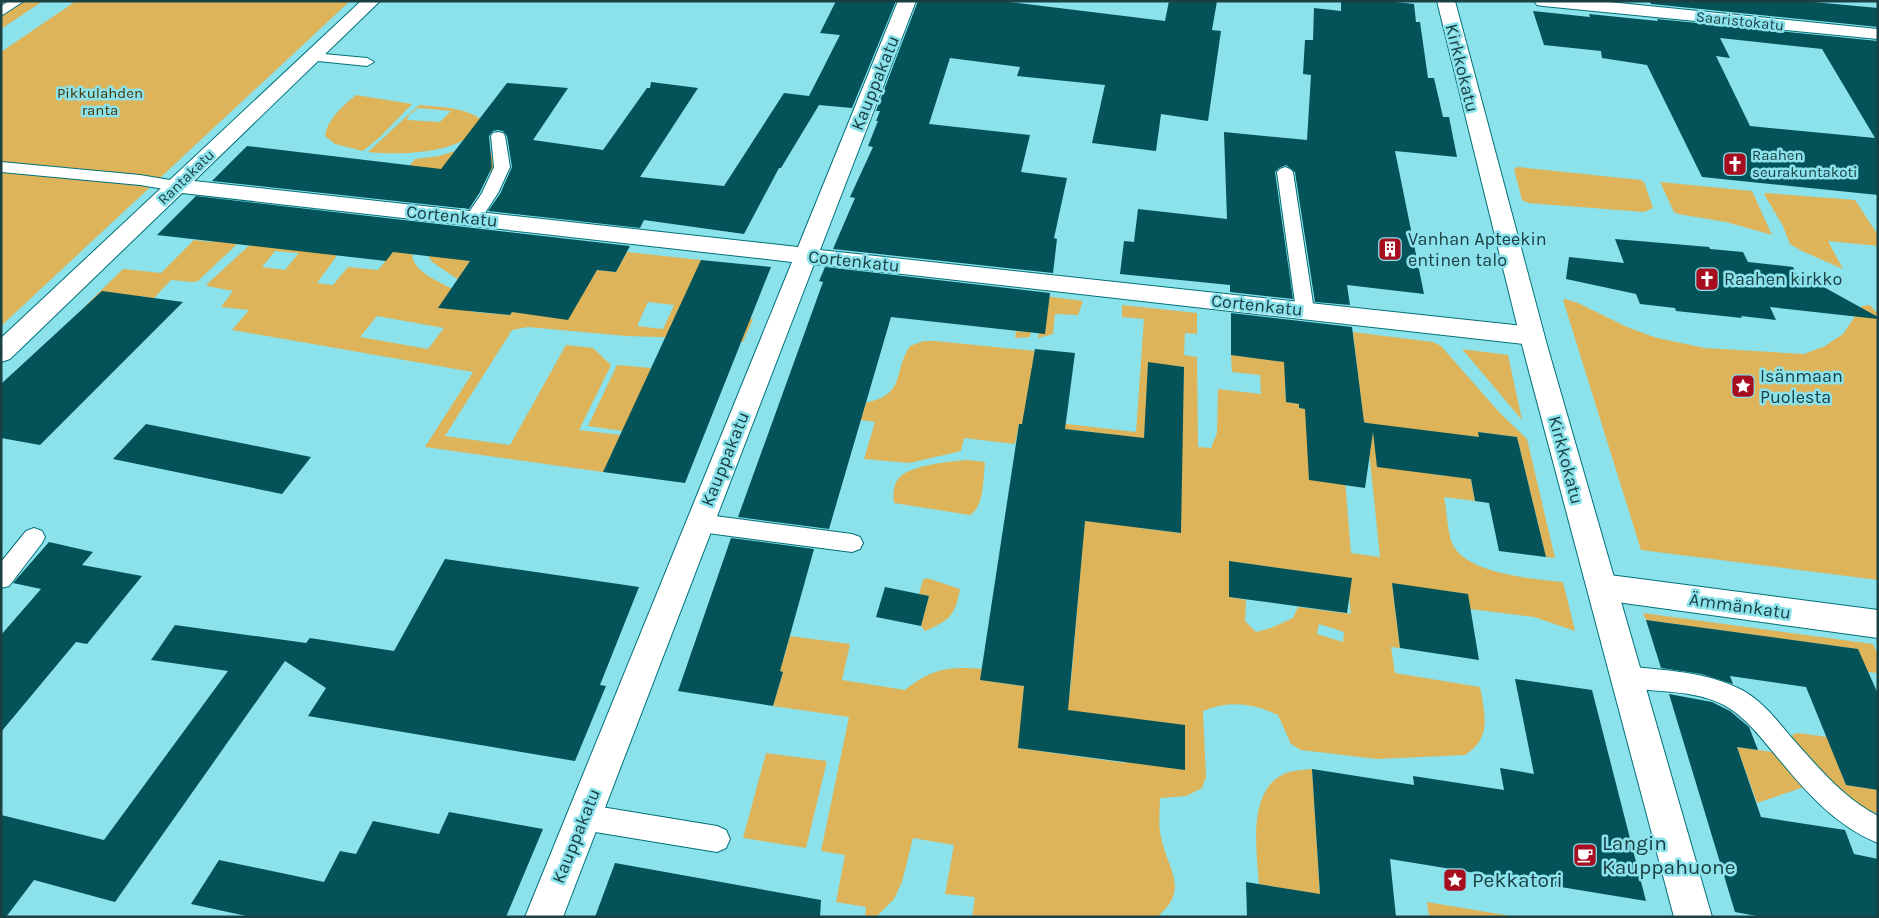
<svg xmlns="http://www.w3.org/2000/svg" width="1879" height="918" viewBox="0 0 1879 918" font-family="Karla,sans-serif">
  <rect width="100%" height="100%" fill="#8be2eb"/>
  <g fill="#deb45b" fill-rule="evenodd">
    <polygon points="1,1 43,1 1,29"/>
    <polygon points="76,1 350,1 1,326 1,52"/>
    <path d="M356 95 412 104 380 137 363 151 335 144 325 136C327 120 343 105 356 95Z"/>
    <path d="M419 105C439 107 467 107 483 121 478 126 473 134 467 138 443 154 395 155 368 152ZM418 108 451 111 440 122 407 120 409 115Z"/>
    <path d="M483 142C492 152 496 159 492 172L438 173 409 166 415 159 439 156Z"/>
    <polygon points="1518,167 1641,180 1644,182 1653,208 1644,212 1528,203 1522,200 1514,169"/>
    <polygon points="1660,182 1752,191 1772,235 1726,222 1678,214 1674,212"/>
    <polygon points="1766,193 1855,200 1878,235 1878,246 1828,241 1843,269 1802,251 1790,244 1783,226 1764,194"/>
    <polygon points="255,227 198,281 193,282 171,280 154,298 139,296 124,311 85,306 123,269 161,273 194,240 212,242 224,229"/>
    <path d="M266 230 337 248 336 257 317 283 333 285 348 267 378 270 393 252 413 246C405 276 449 281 464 298 468 302 470 307 473 312L510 315 523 295 577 268 616 272 627 252 701 260 720 315 753 319 743 342 698 337 692 338 626 336 528 327 512 330 445 436 510 445 566 345 593 348 611 365 579 430 621 435 603 472 425 447 473 372 232 330 249 310 221 307 233 291 207 286V284ZM275 251 298 253V254L285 270 262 267ZM648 302 674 305 663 329 637 326ZM377 316 444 328 428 349 360 337Z"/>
    <polygon points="431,249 472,258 463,271 462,282 432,262 429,257"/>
    <polygon points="1028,294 1076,300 1083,301 1078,315 1055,314 1053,334 1038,338 1040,328 1032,327 1030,337 1015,338 1016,331 1022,332"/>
    <polygon points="1565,299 1578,303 1627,327 1657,338 1705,348 1804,354 1825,346 1843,334 1862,306 1870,305 1878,314 1878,580 1641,550 1563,300"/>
    <path d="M1122 305 1197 313V334L1185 333 1184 355 1197 357 1198 447 1211 448 1217 433 1218 389 1261 394 1260 375 1232 372 1231 355 1296 363 1285 389 1286 402 1299 404V408L1363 417 1353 332 1433 342 1441 346 1499 412 1527 439 1555 558 1546 557 1517 437 1479 432V437L1452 434 1430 460 1432 474 1445 476 1443 462 1467 460 1475 501 1444 497C1447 511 1447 530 1452 543 1465 574 1534 579 1563 582L1575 631 1534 617 1470 609 1467 594 1392 584 1400 648 1391 647 1395 673 1480 687C1485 715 1492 738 1465 755L1377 759 1301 750 1291 744 1278 715C1253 703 1228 700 1203 711L1206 777 1202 788 1186 796 1160 798C1160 810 1158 825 1161 837 1167 869 1191 889 1157 917H972L975 897 945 894 954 845 913 838 902 882 894 899 876 917H865L866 907 836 902 845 855 821 851 849 717 773 706 783 672 690 657 693 648 783 661 790 636 850 644 842 680 905 690C931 669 949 666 982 669L981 680 1070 693 1092 432 1019 424 1015 444 964 438 961 451 909 463 864 459 875 422 861 420 866 403C907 393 892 374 910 346L924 341H935L1035 351 1024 419 1136 432 1144 319 1122 317ZM1149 363 1184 367 1180 533 1139 528ZM1340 419 1366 422 1380 557 1351 553ZM1229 561 1347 578 1351 614 1298 607 1293 618 1271 628 1256 632 1245 621 1246 600 1229 597ZM1319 624 1344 632 1343 642 1317 634ZM1127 719 1125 763 1018 748Z"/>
    <polygon points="1462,349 1508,355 1522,420"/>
    <polygon points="617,365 652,368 623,431 588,426"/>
    <path d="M968 460 985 462C983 478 985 506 970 515L894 503C893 494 893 484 900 477 912 465 951 461 968 460Z"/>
    <path d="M927 578 960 589C955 616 950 620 925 631L921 626 929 596 919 594 923 580Z"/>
    <polygon points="1643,613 1873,644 1878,655 1878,673 1868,672 1857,649 1646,620"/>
    <polygon points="1799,733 1827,737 1846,785 1878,790 1878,814 1847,800 1793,745 1791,737 1794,734"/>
    <polygon points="1737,747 1779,753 1807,786 1757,803"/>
    <polygon points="766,753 827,761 806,848 743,838"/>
    <path d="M1312 769 1320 894 1395 907 1396 917H1317L1300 891 1259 884C1257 853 1247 793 1282 775 1292 770 1302 770 1312 769Z"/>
    <polygon points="1427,902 1517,917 1429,917"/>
  </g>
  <g fill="#035359" fill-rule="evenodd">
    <polygon points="836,1 896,1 852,108 819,105 781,168 779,168 744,234 644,220 640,228 488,211 500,194 512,167 507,136 503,131 498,130 493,131 489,136 492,167 480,192 469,209 212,181 247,146 441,169 507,83 568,88 533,140 603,150 647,88 650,88 651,82 698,88 640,177 724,186 784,93 809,96 840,35 820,33"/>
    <polygon points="918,1 1001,1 1165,21 1169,1 1217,1 1212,30 1221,31 1208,121 1161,114 1156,151 1092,143 1105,85 1017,76 1020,67 950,58 929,124 1030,135 1021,172 1067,178 1054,238 1057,239 1053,273 833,249 855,198 850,197 873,147 868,146 878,121 876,121 880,111 876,111"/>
    <polygon points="1341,1 1387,1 1414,4 1416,22 1420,22 1428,78 1434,78 1443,117 1449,117 1457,157 1395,151 1424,294 1347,285 1350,305 1315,302 1295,172 1286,165 1279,168 1275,172 1293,299 1230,292 1230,285 1120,274 1124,241 1134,242 1138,209 1227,219 1224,132 1307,140 1311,75 1303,74 1305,40 1313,40 1314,8 1341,11"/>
    <polygon points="1650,1 1802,1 1878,8 1878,27 1651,4"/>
    <path d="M1533 11 1590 17 1589 14 1658 21 1657 19 1878 41V195L1702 177 1647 65 1602 58 1601 51 1544 45ZM1720 38 1822 49 1875 138 1750 126 1716 56 1730 58Z"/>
    <polygon points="196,196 630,246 616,272 597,270 568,320 512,312 510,315 438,308 470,261 393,252 386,261 157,235"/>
    <polygon points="1615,239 1709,247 1710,249 1743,252 1748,262 1793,267 1797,275 1811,280 1878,317 1878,319 1770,307 1776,320 1741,316 1742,318 1676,311 1675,308 1640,304 1636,294 1566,279 1569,257 1624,263"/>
    <polygon points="701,260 771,267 685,483 603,472"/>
    <polygon points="825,267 1050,293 1045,334 891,317 829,529 738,517 823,282 819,281"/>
    <polygon points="102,291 183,302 40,445 1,438 1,384"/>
    <polygon points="1231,313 1352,327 1364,422 1367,423 1479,437 1478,432 1517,437 1546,557 1499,551 1489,503 1475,501 1471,479 1377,467 1373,432 1365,488 1309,480 1305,409 1299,408 1299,404 1286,402 1284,362 1231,355"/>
    <polygon points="1035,349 1075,353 1065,429 1144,438 1148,362 1184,367 1181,533 1085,521 1068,710 1185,725 1185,770 1018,748 1024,686 980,680 1019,424 1022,424"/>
    <polygon points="146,424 311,457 282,494 113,459"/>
    <polygon points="731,538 814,549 780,671 783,672 773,706 678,691"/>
    <polygon points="49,542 93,552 82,565 142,576 87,644 76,642 1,732 1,635 41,589 13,583"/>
    <polygon points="445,559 639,587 600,685 606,686 575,761 308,716 326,688 285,661 115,902 34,880 6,917 1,917 1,815 104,840 228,671 151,660 175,625 306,643 310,638 394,651"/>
    <polygon points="1229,561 1352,578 1347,613 1229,597"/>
    <polygon points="1392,583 1468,594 1479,660 1400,648"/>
    <polygon points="885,587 929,596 921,626 876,617"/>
    <polygon points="1646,620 1858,649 1878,694 1878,790 1846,785 1806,687 1730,676 1733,684 1701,674 1661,668"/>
    <polygon points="1515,679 1592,690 1646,901 1390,859 1396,917 1247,917 1246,882 1320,894 1312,769 1414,785 1413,776 1504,790 1500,768 1534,774"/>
    <polygon points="1669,694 1712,702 1730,711 1749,727 1758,750 1737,747 1761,817 1845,830 1854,854 1878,859 1878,917 1762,917 1735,912"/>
    <polygon points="449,812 543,829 506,917 251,917 191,904 219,860 324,882 340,851 356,854 373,821 439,834"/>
    <polygon points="615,863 821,900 820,917 595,917"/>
  </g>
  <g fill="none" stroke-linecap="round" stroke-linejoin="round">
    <g stroke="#017079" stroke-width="2">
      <g id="lane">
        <polygon points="9,1 24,1 1,16 1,6"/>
        <polygon points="313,53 367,58 374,62 367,66 308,60 306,57"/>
        <polygon points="498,132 503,133 505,136 510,167 498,193 479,222 467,222 465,218 482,193 494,167 491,136 493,133"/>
        <polygon points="1,162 140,175 176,181 182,183 184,186 182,189 176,191 140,185 1,172"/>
        <polygon points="1285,167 1290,169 1293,172 1314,310 1311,314 1305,316 1299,314 1296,310 1277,172 1280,169"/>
        <polygon points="700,514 852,534 860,537 863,543 860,549 852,552 700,532 693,529 689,523 693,517"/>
        <polygon points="34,528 42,531 45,537 42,543 9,586 1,588 1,562 26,531"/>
        <path d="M1627 666C1666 671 1706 671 1742 690 1762 701 1776 719 1791 737 1817 766 1843 798 1878 816V843C1833 825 1803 788 1773 752 1758 734 1744 716 1724 705 1695 690 1658 692 1627 688L1619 685 1615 677 1619 669Z"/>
        <polygon points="583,804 717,826 726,830 730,839 726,848 717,852 583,830 574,826 570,817 574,808"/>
      </g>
    </g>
    <g stroke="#017079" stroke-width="2">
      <g id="street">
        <polygon points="361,1 380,1 194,181 798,247 898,1 916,1 820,250 1532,327 1541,330 1544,336 1541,342 1532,345 814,264 563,917 525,917 792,262 182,193 10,359 1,362 1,338"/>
        <polygon points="1534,1 1599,1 1878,29 1878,39 1543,6 1537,5"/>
        <polygon points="1602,574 1878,610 1878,638 1602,600 1591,596 1587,587 1591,578"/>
      </g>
    </g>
    <g stroke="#017079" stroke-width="2">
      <polygon id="secondary" points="1437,1 1455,1 1547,345 1712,917 1674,917 1522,345"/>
    </g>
    <use href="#lane" fill="#fff" fill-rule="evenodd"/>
    <use href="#street" fill="#fff" fill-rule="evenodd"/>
    <use href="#secondary" fill="#fff" fill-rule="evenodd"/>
  </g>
  <defs>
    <g id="church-square" transform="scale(1.25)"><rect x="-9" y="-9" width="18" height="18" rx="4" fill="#a60e1f" stroke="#8be2eb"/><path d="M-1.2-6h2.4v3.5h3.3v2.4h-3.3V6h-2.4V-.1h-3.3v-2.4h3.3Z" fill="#fff"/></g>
    <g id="building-square" transform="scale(1.25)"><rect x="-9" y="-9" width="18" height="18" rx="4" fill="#a60e1f" stroke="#8be2eb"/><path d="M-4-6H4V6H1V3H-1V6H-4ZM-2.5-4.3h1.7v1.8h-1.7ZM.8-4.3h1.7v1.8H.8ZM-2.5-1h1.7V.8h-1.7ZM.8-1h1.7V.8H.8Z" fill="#fff"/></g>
    <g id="sight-square" transform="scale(1.25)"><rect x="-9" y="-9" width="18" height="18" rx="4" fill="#a60e1f" stroke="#8be2eb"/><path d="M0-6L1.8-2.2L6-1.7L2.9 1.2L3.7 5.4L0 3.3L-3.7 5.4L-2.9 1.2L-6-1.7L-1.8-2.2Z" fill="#fff"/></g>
    <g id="cafe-square" transform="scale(1.25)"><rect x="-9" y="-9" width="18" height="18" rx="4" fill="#a60e1f" stroke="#8be2eb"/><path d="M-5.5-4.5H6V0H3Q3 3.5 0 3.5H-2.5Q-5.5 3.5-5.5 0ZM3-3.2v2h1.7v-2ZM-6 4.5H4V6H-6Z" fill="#fff"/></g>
  </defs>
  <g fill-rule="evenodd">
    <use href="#church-square" x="1735" y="164"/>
    <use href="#building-square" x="1390" y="249"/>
    <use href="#church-square" x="1707" y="279"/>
    <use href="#sight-square" x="1743" y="386"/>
    <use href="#cafe-square" x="1585" y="855"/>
    <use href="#sight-square" x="1455" y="880"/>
  </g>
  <g text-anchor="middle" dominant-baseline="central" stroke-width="5" stroke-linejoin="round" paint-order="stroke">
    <g font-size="15" fill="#1b4044" stroke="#8be2eb">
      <text transform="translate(1740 21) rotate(6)">Saaristokatu</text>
      <text transform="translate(186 177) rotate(-44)">Rantakatu</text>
    </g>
    <g font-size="15" fill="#463306" stroke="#8be2eb">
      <text x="100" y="93">Pikkulahden<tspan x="100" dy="17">ranta</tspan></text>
    </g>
    <g font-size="15" fill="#1b4044" stroke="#8be2eb" text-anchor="start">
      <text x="1752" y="155">Raahen<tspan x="1752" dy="17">seurakuntakoti</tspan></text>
    </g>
    <g font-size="18" fill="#1b4044" stroke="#8be2eb">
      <text transform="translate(1462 68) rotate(76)">Kirkkokatu</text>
      <text transform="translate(875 83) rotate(-68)">Kauppakatu</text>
      <text transform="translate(452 216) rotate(6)">Cortenkatu</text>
      <text transform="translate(854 261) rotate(6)">Cortenkatu</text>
      <text transform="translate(1257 305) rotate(6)">Cortenkatu</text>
      <text transform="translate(725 459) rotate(-68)">Kauppakatu</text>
      <text transform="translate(1566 460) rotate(75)">Kirkkokatu</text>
      <text transform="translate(1740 606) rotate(8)">Ämmänkatu</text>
      <text transform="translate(576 836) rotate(-68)">Kauppakatu</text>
    </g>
    <g font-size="18" fill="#1b4044" stroke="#8be2eb" text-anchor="start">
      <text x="1408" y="239">Vanhan Apteekin<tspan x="1408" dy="21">entinen talo</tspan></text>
      <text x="1724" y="279">Raahen kirkko</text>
      <text x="1760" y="376">Isänmaan<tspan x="1760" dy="21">Puolesta</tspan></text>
    </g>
    <g font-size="21" fill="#1b4044" stroke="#8be2eb" text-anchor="start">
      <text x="1602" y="843">Langin<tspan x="1602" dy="24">Kauppahuone</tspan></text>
      <text x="1472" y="880">Pekkatori</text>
    </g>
  </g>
  <rect width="1879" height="918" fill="none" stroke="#1b4044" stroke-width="5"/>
</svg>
